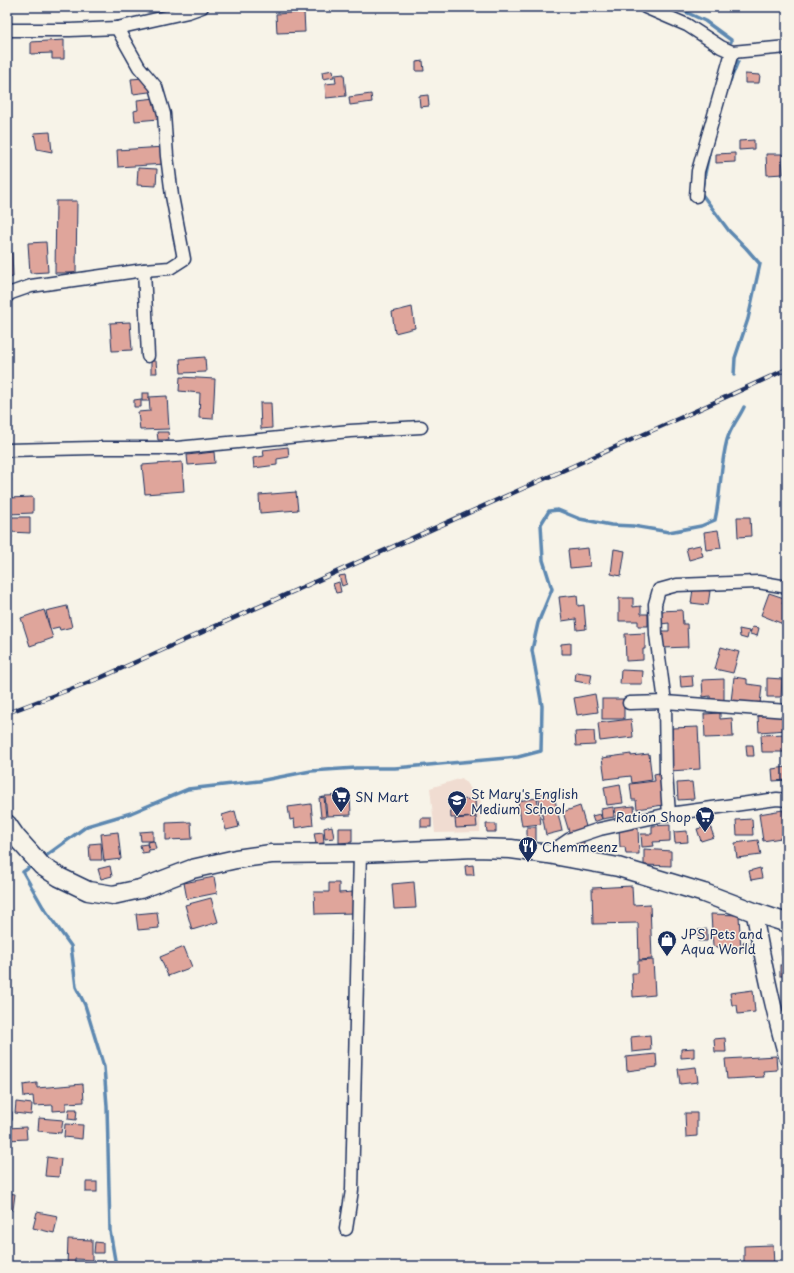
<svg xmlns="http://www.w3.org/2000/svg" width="794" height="1273" viewBox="0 0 794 1273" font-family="'Playpen Sans',sans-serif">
  <rect width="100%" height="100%" fill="#f7f3e8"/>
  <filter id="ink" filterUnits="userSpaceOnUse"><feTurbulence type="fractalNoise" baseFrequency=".025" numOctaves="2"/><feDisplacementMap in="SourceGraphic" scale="8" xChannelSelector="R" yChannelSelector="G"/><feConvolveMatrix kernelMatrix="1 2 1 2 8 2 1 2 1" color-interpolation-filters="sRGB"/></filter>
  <g filter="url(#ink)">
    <polygon fill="#f0dcd1" points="462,778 481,801 480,832 435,833 430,788"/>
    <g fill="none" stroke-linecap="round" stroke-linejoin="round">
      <g stroke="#5d88b1" stroke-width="3.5">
        <polyline points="675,7 705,21 731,40 731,42"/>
        <polyline points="730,81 738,61"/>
        <polyline points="709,154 701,193 729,231 746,248 760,264 748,319 735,358 734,375"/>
        <path d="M47 855 87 826 131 813 188 789 259 781 311 771 356 768H395L518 757 541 751 542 706 532 650 538 623 552 589 543 560 541 524 549 511 558 510 580 519 611 525 633 526 669 532 701 526 715 520C721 493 720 466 727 440 730 428 739 418 744 407"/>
        <polyline points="30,867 23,872 43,907 71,946 76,987 85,1005 104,1067 107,1106 110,1231 116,1266"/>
      </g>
    </g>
    <g fill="#dfa59b" stroke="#1b2f5e">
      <polygon points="304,12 305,32 277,33 276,14"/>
      <polygon points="64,40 64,59 52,59 52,53 31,54 31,42"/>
      <polygon points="423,61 424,71 416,71 416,62"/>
      <polygon points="333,70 334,77 323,79 322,72"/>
      <polygon points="344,74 346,96 326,98 325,84 336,83 335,75"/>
      <polygon points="745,74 760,75 759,83 745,83"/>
      <polygon points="156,77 157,91 133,94 131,79"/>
      <polygon points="371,94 372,102 350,105 349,97"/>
      <polygon points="428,95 429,106 420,107 419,96"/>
      <polygon points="156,98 159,119 135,121 134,111 138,110 137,100"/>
      <polygon points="50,132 52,152 37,149 34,133"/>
      <polygon points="754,140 754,149 739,150 739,141"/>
      <polygon points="164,147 165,164 118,167 117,150"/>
      <polygon points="735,153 735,162 716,163 716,154"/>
      <polygon points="766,154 782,154 783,174 767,175"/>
      <polygon points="138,168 157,169 156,186 137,185"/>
      <polygon points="56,201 77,201 76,273 55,273"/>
      <polygon points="46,242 48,272 30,273 28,243"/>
      <polygon points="12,253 13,277 7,278 7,254"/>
      <polygon points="412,307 415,328 395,333 392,312"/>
      <polygon points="130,322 132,350 112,351 110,323"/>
      <polygon points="205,357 206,372 181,373 180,359"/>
      <polygon points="151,361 156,361 157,373 151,373"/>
      <polygon points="180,377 215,379 213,419 199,418 200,393 179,391"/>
      <rect x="142" y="393" width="7" height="8"/>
      <polygon points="167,396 169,429 140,430 138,412 150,411 149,397"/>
      <polygon points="141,399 141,407 134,407 134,400"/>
      <polygon points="260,403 271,403 272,428 261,429"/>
      <polygon points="157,432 168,432 169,440 158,440"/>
      <polygon points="288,447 289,457 277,459 277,465 254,468 253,458 264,456 263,450"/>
      <polygon points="214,452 215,463 188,465 187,455"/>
      <polygon points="7,462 8,462 11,481 7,482"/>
      <polygon points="182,462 184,491 145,494 142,465"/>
      <polygon points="296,492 298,510 260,513 259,495"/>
      <polygon points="33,497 33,513 9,514 8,498"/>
      <polygon points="7,517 30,517 30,533 10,532 10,526 7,526"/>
      <polygon points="737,517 750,517 751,536 738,537"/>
      <polygon points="718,530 721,548 706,550 704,532"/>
      <polygon points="7,535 12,536 9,551 7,551"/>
      <polygon points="700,545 703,556 689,560 686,548"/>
      <polygon points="588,548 590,566 570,568 568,550"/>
      <polygon points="614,549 625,551 621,576 611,574"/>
      <polygon points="345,575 347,584 342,586 339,576"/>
      <polygon points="339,582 341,592 336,593 333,584"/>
      <polygon points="693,589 710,591 708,605 691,603"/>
      <polygon points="769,593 784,598 782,603 787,605 787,612 783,624 761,615"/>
      <polygon points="577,595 578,606 584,605 586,629 577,630 576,619 562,621 559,597"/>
      <polygon points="619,598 633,598 633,607 641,606 641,614 648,614 648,626 638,626 638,621 619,621"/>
      <polygon points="67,606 72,627 60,630 59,627 50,629 46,611"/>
      <polygon points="44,610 53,638 30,646 21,618"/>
      <polygon points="682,610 683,624 687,624 688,647 662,648 661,631 669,631 669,623 661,624 660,611"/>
      <polygon points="752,627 759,628 757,636 750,634"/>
      <polygon points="739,629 749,631 747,639 740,637"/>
      <polygon points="645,633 645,649 643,649 643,660 626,661 625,634"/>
      <polygon points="571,643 571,654 561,654 561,644"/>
      <polygon points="721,647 739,652 733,673 715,669"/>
      <polygon points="621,670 643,671 642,684 620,684"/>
      <polygon points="576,672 592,674 590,684 575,681"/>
      <polygon points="692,675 693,686 681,687 680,676"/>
      <polygon points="734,677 747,679 747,684 762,686 760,704 731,701"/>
      <polygon points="767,678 782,679 781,697 767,697"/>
      <polygon points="724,679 724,702 710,702 710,696 703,697 702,680"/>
      <polygon points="595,694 598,712 577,715 574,698"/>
      <rect x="602" y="699" width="22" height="20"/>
      <polygon points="720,713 720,719 732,718 733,737 705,738 704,714"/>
      <polygon points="786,715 787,730 759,732 758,716"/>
      <polygon points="631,719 633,737 600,741 598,723"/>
      <polygon points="698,727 700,769 670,771 669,744 673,743 672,728"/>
      <polygon points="594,731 595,745 576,746 575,732"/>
      <polygon points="786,734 786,752 762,752 761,735"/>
      <polygon points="746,745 753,745 754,756 747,756"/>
      <polygon points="631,754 631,756 649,754 652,780 632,783 631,776 605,779 602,758"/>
      <polygon points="787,767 787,780 773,781 772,769"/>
      <polygon points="659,773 663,805 637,809 636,800 632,800 630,784 655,781 654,774"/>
      <polygon points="692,782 694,799 678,800 677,783"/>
      <polygon points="620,784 623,803 607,805 604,787"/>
      <polygon points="553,791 562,831 546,835 538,794"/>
      <polygon points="350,795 351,815 327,816 325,796"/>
      <polygon points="324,797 326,817 321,817 319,798"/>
      <polygon points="537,798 541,824 522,826 518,801"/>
      <polygon points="475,799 476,817 451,818 450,800"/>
      <polygon points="311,804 313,825 295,828 294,819 290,820 288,807"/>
      <polygon points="580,806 587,830 570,835 563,812"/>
      <polygon points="634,806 635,816 616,819 615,808"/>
      <polygon points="613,807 614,817 602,819 601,809"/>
      <polygon points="783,810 787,837 763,841 759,814"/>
      <polygon points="235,811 239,827 226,830 222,815"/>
      <polygon points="600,814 602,819 594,822 592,816"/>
      <polygon points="476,817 477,827 456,828 455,819"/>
      <rect x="421" y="818" width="10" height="9"/>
      <polygon points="752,819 753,835 737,835 736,820"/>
      <polygon points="191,822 192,839 166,840 166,823"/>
      <polygon points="486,824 496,824 496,832 487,832"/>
      <polygon points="670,825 670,841 653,842 654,846 642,847 641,834 652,834 652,826"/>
      <polygon points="332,826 334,838 325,839 324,828"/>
      <polygon points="710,826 714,837 701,841 697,829"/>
      <rect x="527" y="827" width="9" height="16"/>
      <polygon points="339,828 352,828 352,842 339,843"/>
      <polygon points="619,828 638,828 639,854 626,854 625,847 620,847"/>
      <polygon points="153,831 153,841 141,841 140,832"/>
      <polygon points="687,831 688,842 675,843 674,832"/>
      <polygon points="118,832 121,859 104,861 101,834"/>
      <polygon points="323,832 324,843 316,844 314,833"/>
      <polygon points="584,840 584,850 569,851 569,841"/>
      <polygon points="758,840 761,855 737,858 735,843"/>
      <polygon points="154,841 156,849 149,850 147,842"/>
      <polygon points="101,843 102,860 90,860 89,844"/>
      <polygon points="147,844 149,852 142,853 140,845"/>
      <polygon points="644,849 671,851 671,866 644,865"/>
      <polygon points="473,865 474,875 466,875 465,866"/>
      <polygon points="110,866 112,876 101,879 98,869"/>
      <polygon points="760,868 762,878 751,880 749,871"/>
      <polygon points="214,877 217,893 187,899 184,883"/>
      <polygon points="414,882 416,908 394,909 392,884"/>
      <polygon points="329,883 339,883 339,893 354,892 354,913 315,914 314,892 329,892"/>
      <polygon points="632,886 633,905 650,904 652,959 639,960 638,923 593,924 592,888"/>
      <polygon points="211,898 218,922 192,930 185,905"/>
      <polygon points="157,912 159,928 138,930 136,914"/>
      <polygon points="711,914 739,915 741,952 713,946"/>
      <polygon points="707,929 707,941 698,941 698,930"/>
      <polygon points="747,941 749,952 745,952 743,942"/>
      <polygon points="184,947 192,967 168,976 160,957"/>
      <polygon points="781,948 787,948 787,956 782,956"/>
      <polygon points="653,960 655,995 633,997 632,973 638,973 638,961"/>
      <rect x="780" y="965" width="7" height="11"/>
      <polygon points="753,990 755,1012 738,1014 737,1005 732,1005 730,993"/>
      <polygon points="650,1035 651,1050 632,1052 631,1037"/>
      <polygon points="725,1038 726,1052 715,1052 714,1039"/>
      <polygon points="694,1048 694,1057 681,1058 681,1049"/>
      <polygon points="656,1054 657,1067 627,1071 626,1057"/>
      <polygon points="776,1056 777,1070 763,1071 764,1077 727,1079 725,1059"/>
      <polygon points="696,1067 698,1082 680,1084 678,1069"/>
      <polygon points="37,1083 37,1088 83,1084 84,1102 66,1103 66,1110 53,1111 53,1105 34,1106 33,1096 24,1097 23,1085"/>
      <polygon points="16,1102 32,1104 31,1115 15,1113"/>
      <polygon points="69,1109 77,1109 76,1120 68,1119"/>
      <rect x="7" y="1112" width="5" height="8"/>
      <polygon points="685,1113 697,1113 697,1136 686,1137"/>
      <polygon points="39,1118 63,1120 61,1133 38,1131"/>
      <polygon points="65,1124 83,1125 82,1139 64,1137"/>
      <polygon points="26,1127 27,1139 7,1140 7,1128"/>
      <polygon points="47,1157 61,1159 59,1177 45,1176"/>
      <rect x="86" y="1182" width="11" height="10"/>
      <polygon points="7,1193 15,1194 13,1210 7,1209"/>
      <polygon points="37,1212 58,1216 54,1233 33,1228"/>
      <polygon points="68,1239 92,1240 92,1260 75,1259 75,1266 67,1266"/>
      <polygon points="95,1242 103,1243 103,1253 94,1253"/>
      <polygon points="773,1245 774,1266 744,1266 744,1246"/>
    </g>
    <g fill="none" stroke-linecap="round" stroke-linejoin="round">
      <g stroke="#1b2f5e" stroke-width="15">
        <g id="minor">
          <polyline points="645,7 687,25 721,47 732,52 787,47"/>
          <polyline points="117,28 188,12 202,7"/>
          <polyline points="7,30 70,30 117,28 139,67 156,87 164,114 167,156 172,196 184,259 170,268 144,270 31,286 11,293 7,296"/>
          <polyline points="696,196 698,171 732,52"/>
          <polyline points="144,270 148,356"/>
          <polyline points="7,450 94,448 177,448 350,431 421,427"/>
          <polyline points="629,703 665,702 787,711"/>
          <polyline points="669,814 666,773 665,702 656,635 655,604 659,590 677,585 758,582 787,587"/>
          <polyline points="548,854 570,839 600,829 669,814 777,799 787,800"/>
          <polyline points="346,1229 352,1190 360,853"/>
        </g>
      </g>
      <g stroke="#1b2f5e" stroke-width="18">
        <path id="tertiary" d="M754 912C763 961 773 1010 787 1058"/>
      </g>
      <g stroke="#1b2f5e" stroke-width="21">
        <polyline id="primary" points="7,824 16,837 42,866 59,877 88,891 113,895 140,889 192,869 236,859 271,854 360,853 474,848 511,849 548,854 618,867 704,893 754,912 787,923"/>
      </g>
      <use href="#minor" stroke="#f7f3e8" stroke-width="12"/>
      <use href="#tertiary" stroke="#f7f3e8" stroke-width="15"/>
      <use href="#primary" stroke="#f7f3e8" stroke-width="18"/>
      <g stroke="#1b2f5e" stroke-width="4.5">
        <polyline id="rail" points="7,713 100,678 680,418 787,369"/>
      </g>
      <use href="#rail" stroke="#f7f3e8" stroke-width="3" stroke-dasharray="9" stroke-linecap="butt"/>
    </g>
  </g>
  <defs>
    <g id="supermarket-pin" transform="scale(1)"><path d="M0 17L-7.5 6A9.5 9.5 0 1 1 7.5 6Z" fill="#1b2f5e" stroke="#f7f3e8"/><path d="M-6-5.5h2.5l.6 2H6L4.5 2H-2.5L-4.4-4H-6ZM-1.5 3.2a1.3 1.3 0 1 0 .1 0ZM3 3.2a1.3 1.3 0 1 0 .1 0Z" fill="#fff"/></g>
    <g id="school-pin" transform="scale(1)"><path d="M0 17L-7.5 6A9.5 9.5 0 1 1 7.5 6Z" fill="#1b2f5e" stroke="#f7f3e8"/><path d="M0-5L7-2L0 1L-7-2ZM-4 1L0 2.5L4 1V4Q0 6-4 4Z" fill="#fff"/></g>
    <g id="restaurant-pin" transform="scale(1)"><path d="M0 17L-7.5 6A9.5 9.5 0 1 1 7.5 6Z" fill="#1b2f5e" stroke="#f7f3e8"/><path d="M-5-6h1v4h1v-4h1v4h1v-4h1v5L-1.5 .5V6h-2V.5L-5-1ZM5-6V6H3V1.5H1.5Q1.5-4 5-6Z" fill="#fff"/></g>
    <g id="shop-pin" transform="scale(1)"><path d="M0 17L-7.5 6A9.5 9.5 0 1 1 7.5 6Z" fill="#1b2f5e" stroke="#f7f3e8"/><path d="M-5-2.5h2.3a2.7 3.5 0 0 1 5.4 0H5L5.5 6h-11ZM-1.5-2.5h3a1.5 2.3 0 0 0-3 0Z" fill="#fff"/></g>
  </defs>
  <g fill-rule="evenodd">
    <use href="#supermarket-pin" x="341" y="796"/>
    <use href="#school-pin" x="457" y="800"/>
    <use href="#supermarket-pin" x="705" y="816"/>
    <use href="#restaurant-pin" x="528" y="846"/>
    <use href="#shop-pin" x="667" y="940"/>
  </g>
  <g text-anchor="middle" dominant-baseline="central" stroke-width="3" stroke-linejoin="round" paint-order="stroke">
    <g font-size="13" fill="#1b2f5e" stroke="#f7f3e8" text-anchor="start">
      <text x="471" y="793">St Mary's English<tspan x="471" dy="15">Medium School</tspan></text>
      <text x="355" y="796">SN Mart</text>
      <text x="691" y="816" text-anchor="end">Ration Shop</text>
      <text x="542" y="846">Chemmeenz</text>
      <text x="681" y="933">JPS Pets and<tspan x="681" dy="15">Aqua World</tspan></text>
    </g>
  </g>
  <rect width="794" height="1273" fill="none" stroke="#f7f3e8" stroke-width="24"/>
  <rect x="12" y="12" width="770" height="1249" fill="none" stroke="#1b2f5e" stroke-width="1.5" filter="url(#ink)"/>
</svg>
